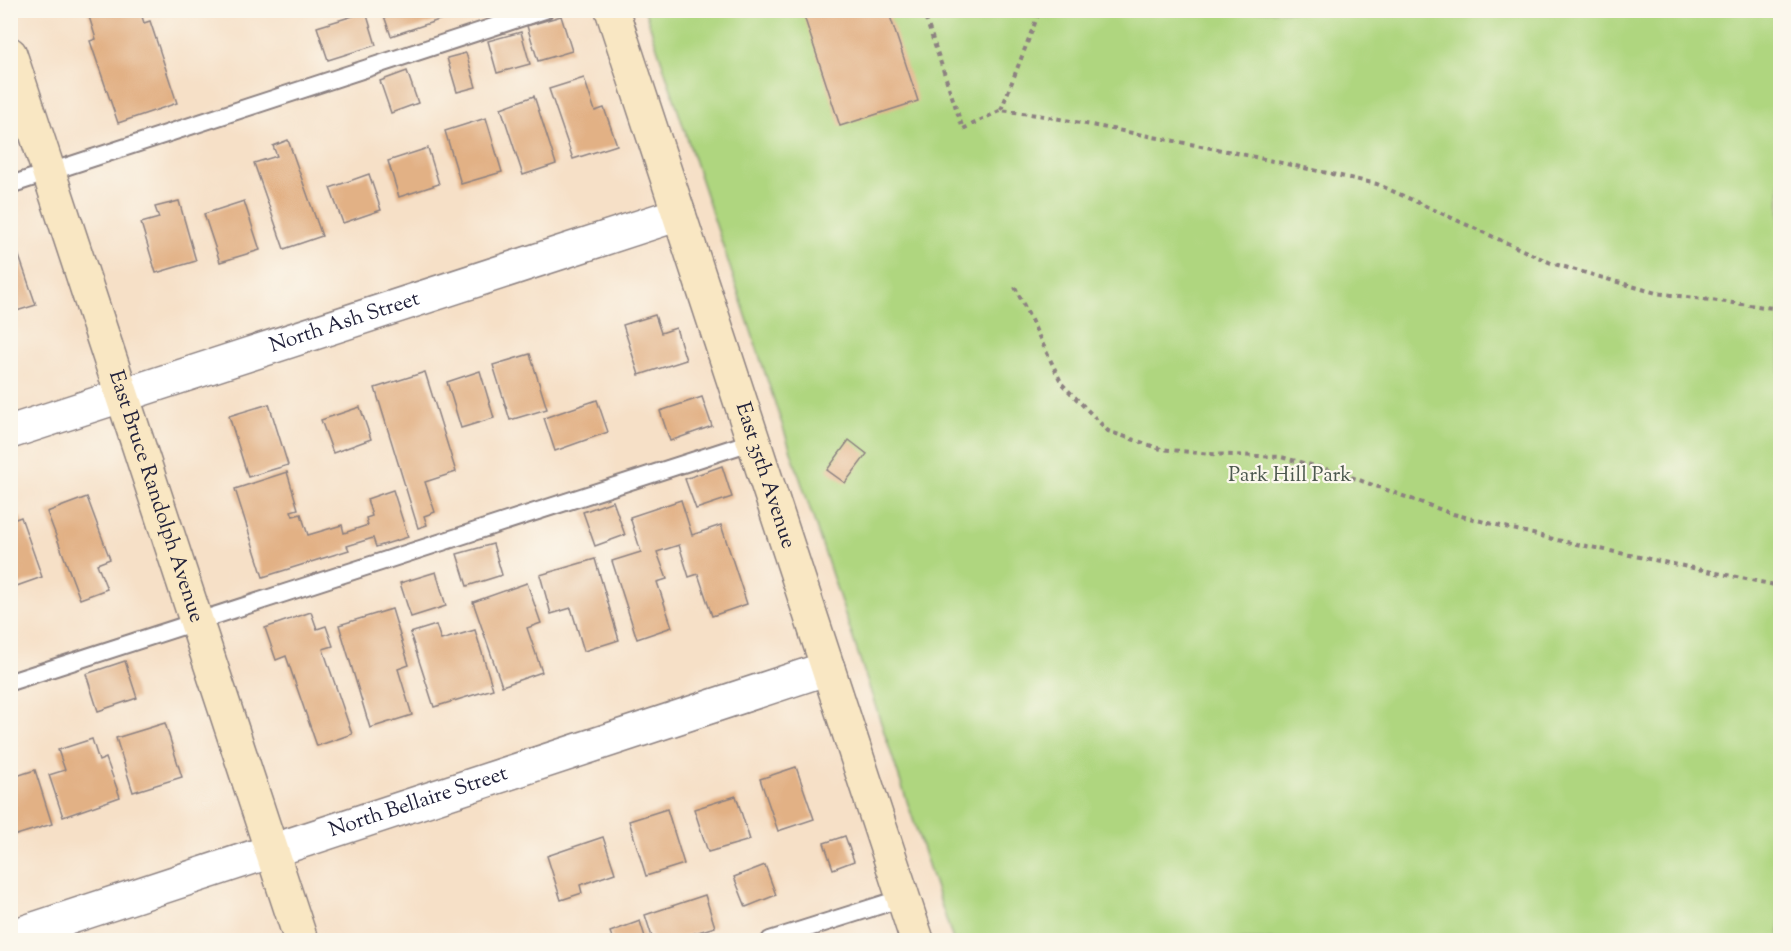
<svg xmlns="http://www.w3.org/2000/svg" width="1791" height="951" viewBox="0 0 1791 951" font-family="'Sorts Mill Goudy',serif">
  <rect width="100%" height="100%" fill="#fbf7ec"/>
  <filter id="ink" filterUnits="userSpaceOnUse"><feTurbulence type="fractalNoise" baseFrequency=".0167" numOctaves="2"/><feDisplacementMap in="SourceGraphic" scale="12" xChannelSelector="R" yChannelSelector="G"/><feConvolveMatrix kernelMatrix="1 2 1 2 8 2 1 2 1" color-interpolation-filters="sRGB"/></filter>
  <filter id="wash" filterUnits="userSpaceOnUse"><feTurbulence type="fractalNoise" baseFrequency=".008" numOctaves="4" result="noise"/><feDisplacementMap in="SourceGraphic" scale="24" xChannelSelector="R" yChannelSelector="G"/><feGaussianBlur stdDeviation="1.35" result="paint"/><feColorMatrix in="noise" values="0 0 0 0 0 0 0 0 0 0 0 0 0 0 0 0 0 1.4 0 .05"/><feComposite in="paint" operator="in"/></filter>
  <g filter="url(#wash)">
    <rect width="100%" height="100%" fill="#f6e0c7"/>
    <polygon fill="#afd67f" stroke="#687c5d" stroke-width="1.5" points="645,11 1780,11 1780,940 953,940"/>
    <g id="blocks">
      <g fill="#e2b185">
        <polygon points="87,10 140,10 144,23 150,21 177,103 118,123 90,41 96,39"/>
        <polygon points="382,10 449,10 451,16 391,36"/>
        <polygon points="802,10 888,10 918,101 840,126"/>
        <polygon points="366,12 376,45 328,60 317,27"/>
        <polygon points="561,16 572,51 538,61 527,26"/>
        <polygon points="521,32 530,64 497,73 488,41"/>
        <polygon points="466,53 476,87 457,92 447,58"/>
        <polygon points="407,71 418,103 391,113 380,81"/>
        <polygon points="584,78 595,111 604,108 617,145 573,159 549,89"/>
        <polygon points="534,96 556,164 523,175 501,108"/>
        <polygon points="486,118 502,172 461,184 445,131"/>
        <polygon points="288,140 322,236 284,249 254,163 277,156 273,146"/>
        <polygon points="428,148 439,184 399,197 388,161"/>
        <polygon points="369,174 381,210 343,223 330,188"/>
        <polygon points="179,201 196,261 156,273 141,223 159,218 155,207"/>
        <polygon points="244,201 260,250 220,262 204,214"/>
        <polygon points="10,230 36,305 10,313"/>
        <polygon points="655,315 661,333 676,328 686,360 639,375 623,325"/>
        <polygon points="530,354 547,409 510,420 493,365"/>
        <polygon points="480,371 494,418 461,428 447,382"/>
        <polygon points="425,372 456,472 425,482 435,512 424,516 427,525 418,528 375,388"/>
        <polygon points="702,397 712,426 670,441 660,411"/>
        <polygon points="597,400 608,432 555,451 544,418"/>
        <polygon points="269,404 288,465 248,477 229,416"/>
        <polygon points="360,407 371,439 333,453 321,420"/>
        <polygon points="849,440 867,454 845,483 827,470"/>
        <polygon points="722,466 732,497 696,509 685,479"/>
        <polygon points="287,472 298,509 291,511 293,516 301,514 308,535 342,525 344,533 368,525 366,518 372,516 367,499 393,490 408,537 376,547 373,538 347,546 349,550 263,577 235,489"/>
        <polygon points="87,497 110,559 97,564 107,589 80,599 47,512"/>
        <polygon points="681,500 692,535 721,525 747,604 712,616 698,574 689,577 679,545 657,552 667,579 657,582 672,627 637,639 612,561 641,552 630,517"/>
        <polygon points="613,501 625,535 595,546 583,512"/>
        <polygon points="21,517 42,577 11,588 15,600 10,602 10,521"/>
        <polygon points="493,544 502,575 467,586 457,554"/>
        <polygon points="595,559 619,640 584,651 571,608 551,614 540,575"/>
        <polygon points="436,572 446,606 411,617 400,583"/>
        <polygon points="527,583 541,623 527,628 542,672 502,686 473,602"/>
        <polygon points="392,609 409,665 398,669 412,715 370,728 339,625"/>
        <polygon points="311,612 317,629 326,626 333,646 323,649 352,734 317,746 286,656 276,660 265,628"/>
        <polygon points="436,625 441,640 475,630 493,689 434,707 410,633"/>
        <polygon points="125,661 137,698 98,711 86,674"/>
        <polygon points="165,723 182,777 133,792 116,738"/>
        <polygon points="92,739 99,761 106,758 120,797 63,817 49,775 65,770 58,750"/>
        <polygon points="796,767 814,819 778,831 760,779"/>
        <polygon points="35,770 52,824 10,837 10,778"/>
        <polygon points="736,796 750,840 708,852 694,809"/>
        <polygon points="667,809 684,864 646,876 629,821"/>
        <polygon points="845,836 854,861 833,869 824,843"/>
        <polygon points="603,837 615,873 580,885 582,893 561,900 547,856"/>
        <polygon points="765,865 776,895 746,907 734,877"/>
        <polygon points="705,895 715,927 672,940 653,940 645,915"/>
        <polygon points="640,921 646,940 613,940 610,932"/>
      </g>
    </g>
  </g>
  <g filter="url(#ink)">
    <use href="#blocks" fill-opacity="0" stroke="#8c8181" stroke-width="1.5"/>
    <g fill="none" stroke-linecap="round" stroke-linejoin="round">
      <g stroke="#8c8181" stroke-width="20">
        <g id="lane">
          <polyline points="10,185 545,10"/>
          <polyline points="10,682 754,441"/>
          <polyline points="770,940 903,898"/>
        </g>
      </g>
      <g stroke="#8c8181" stroke-width="36">
        <g id="street">
          <path id="s1" d="M10 432 679 214"/>
          <path id="s2" d="M10 937 828 668"/>
        </g>
      </g>
      <g stroke="#8c8181" stroke-width="36">
        <g id="secondary">
          <path id="s3" d="M612 10 917 940"/>
          <path id="s4" d="M10 54 301 940"/>
        </g>
      </g>
      <g stroke="#8c8181" stroke-width="4" stroke-dasharray="4.5 4.5" stroke-linecap="butt">
        <polyline points="923,10 963,129 1001,110 1044,116 1232,152 1377,184 1551,263 1656,293 1780,309"/>
        <polyline points="1001,110 1040,10"/>
        <polyline points="1015,287 1062,384 1108,431 1161,449 1210,454 1281,457 1337,472 1453,514 1557,540 1780,586"/>
      </g>
      <use href="#lane" stroke="#fff" stroke-width="16"/>
      <use href="#street" stroke="#fff" stroke-width="33"/>
      <use href="#secondary" stroke="#f9e7c3" stroke-width="33"/>
    </g>
  </g>
  <g text-anchor="middle" dominant-baseline="central" stroke-width="4.5" stroke-linejoin="round" paint-order="stroke">
    <g font-size="21" fill="#22223b" stroke="#fbf7ec">
      <text stroke="none"><textPath href="#s1" startOffset="352">North Ash Street</textPath></text>
      <text stroke="none"><textPath href="#s3" startOffset="490">East 35th Avenue</textPath></text>
      <text stroke="none"><textPath href="#s4" startOffset="466">East Bruce Randolph Avenue</textPath></text>
      <text stroke="none"><textPath href="#s2" startOffset="430">North Bellaire Street</textPath></text>
    </g>
    <g font-size="21" fill="#4c584f" stroke="#fbf7ec">
      <text x="1290" y="476">Park Hill Park</text>
    </g>
  </g>
  <rect width="1791" height="951" fill="none" stroke="#fbf7ec" stroke-width="36"/>
</svg>
